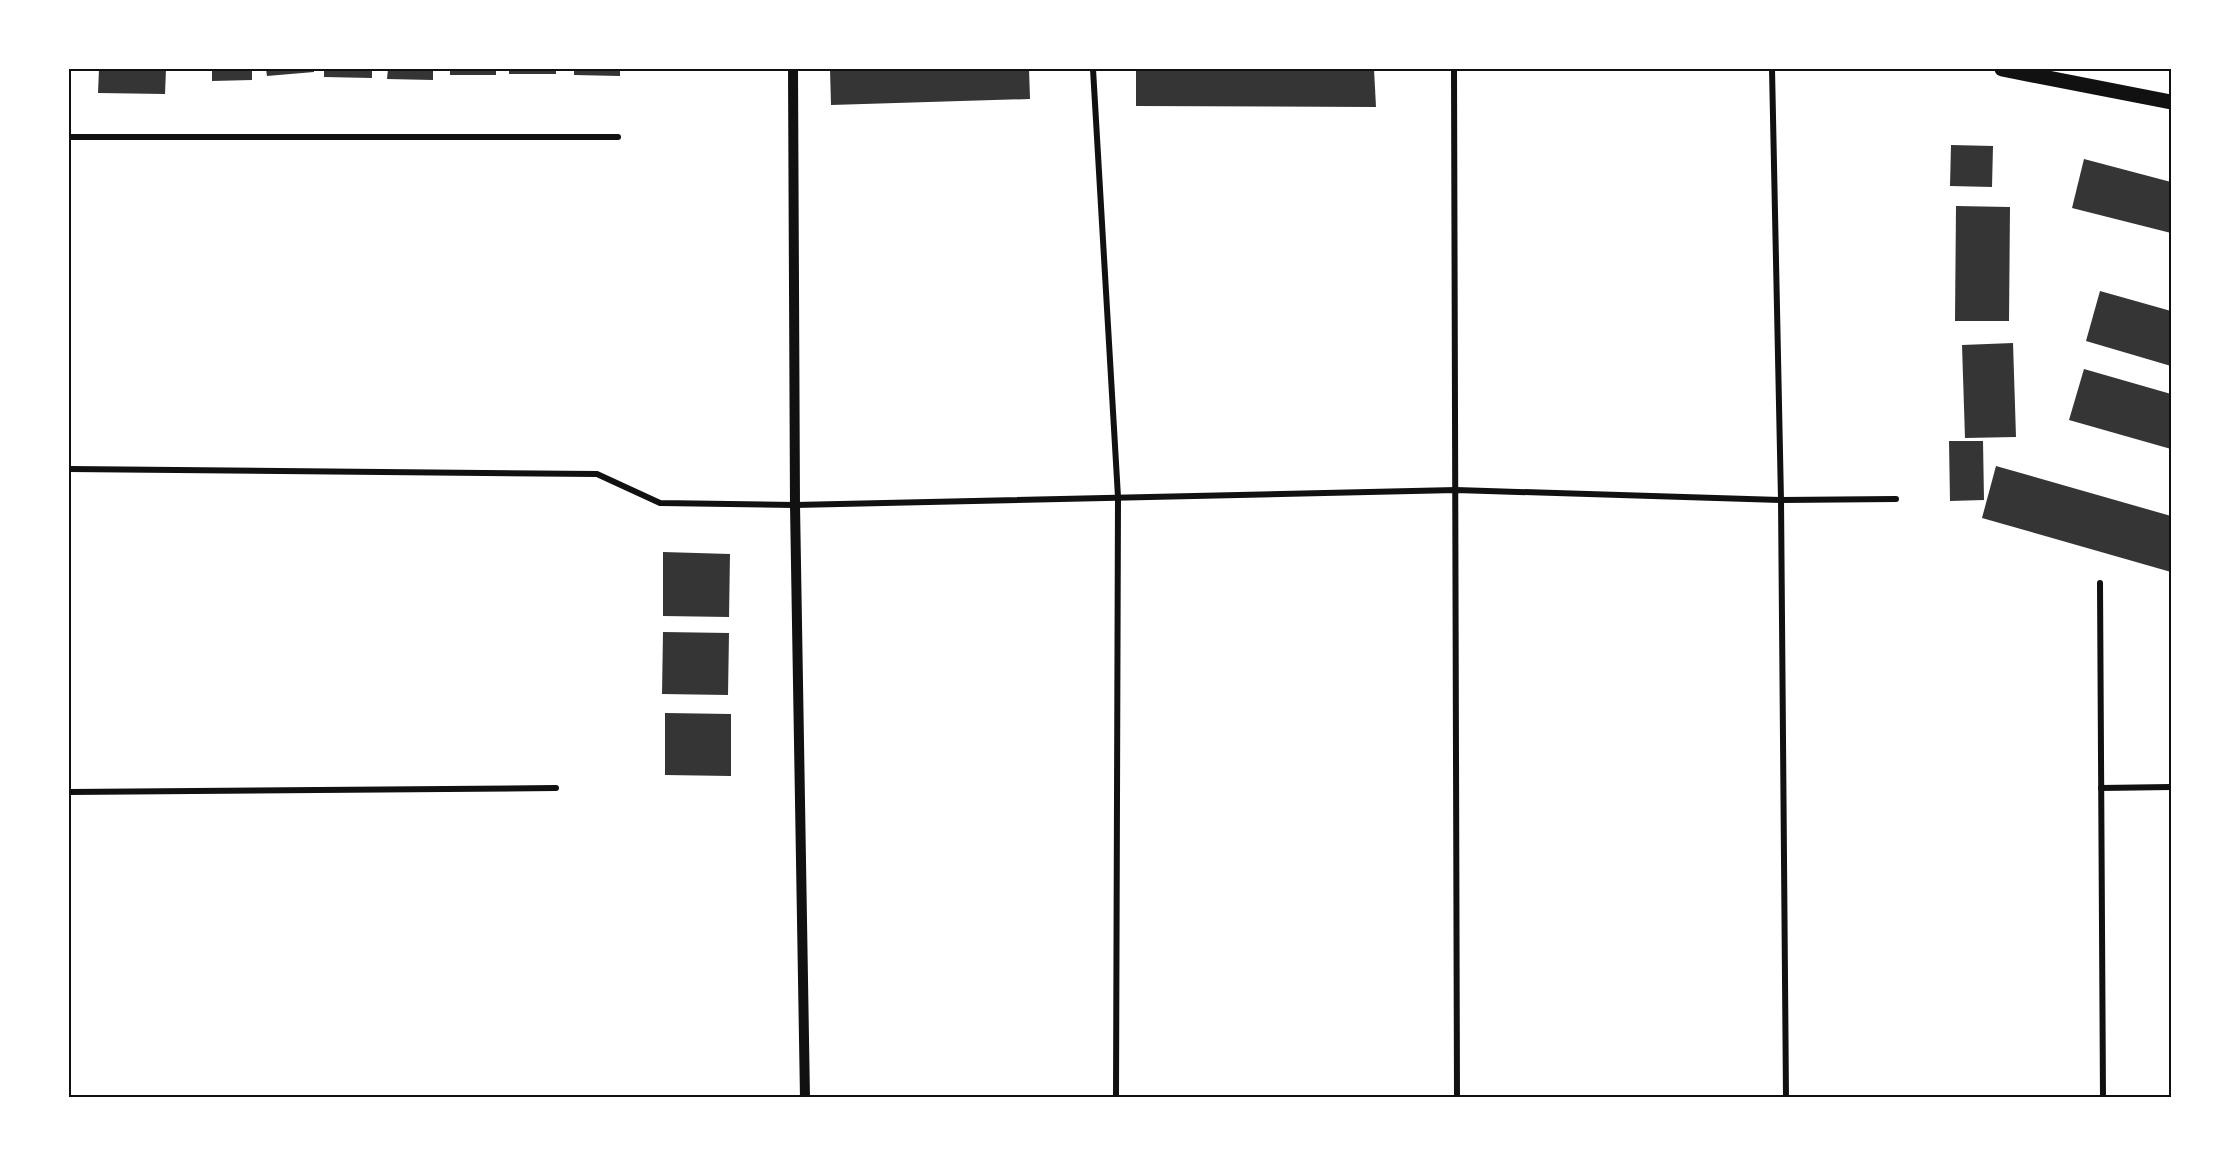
<svg xmlns="http://www.w3.org/2000/svg" width="2240" height="1167" viewBox="0 0 2240 1167" font-family="Arial,sans-serif">
  <rect width="100%" height="100%" fill="#fff"/>
  <g fill="#353535">
    <polygon points="99,69 166,69 165,94 98,93"/>
    <polygon points="212,69 252,69 252,80 212,81"/>
    <polygon points="266,69 314,69 314,72 267,76"/>
    <polygon points="324,69 372,69 372,78 324,77"/>
    <polygon points="388,69 433,69 433,80 387,79"/>
    <rect x="450" y="69" width="46" height="6"/>
    <rect x="509" y="69" width="47" height="5"/>
    <polygon points="574,69 620,69 620,76 574,75"/>
    <polygon points="830,69 1029,69 1030,99 831,105"/>
    <polygon points="1136,69 1374,69 1376,107 1136,106"/>
    <polygon points="1951,145 1993,146 1992,187 1950,186"/>
    <polygon points="2084,159 2171,182 2171,233 2072,208"/>
    <polygon points="1956,206 2010,207 2009,321 1955,321"/>
    <polygon points="2100,291 2171,311 2171,366 2086,341"/>
    <polygon points="2013,343 2016,437 1965,438 1962,345"/>
    <polygon points="2084,369 2171,394 2171,449 2069,420"/>
    <polygon points="1949,441 1983,441 1984,500 1950,501"/>
    <polygon points="1996,466 2171,516 2171,572 1982,518"/>
    <polygon points="663,552 730,554 729,617 663,616"/>
    <polygon points="663,632 729,633 728,695 662,694"/>
    <polygon points="665,713 731,714 731,776 665,775"/>
  </g>
  <g fill="none" stroke-linecap="round" stroke-linejoin="round">
    <g stroke="#111" stroke-width="6">
      <polyline points="1093,69 1118,497 1116,1098"/>
      <polyline points="1454,69 1457,1098"/>
      <polyline points="1772,69 1781,500 1786,1098"/>
      <polyline points="69,137 618,137"/>
      <polyline points="69,469 597,474 660,503 795,505 1456,490 1781,500 1896,499"/>
      <polyline points="2100,583 2103,1098"/>
      <polyline points="2101,788 2171,787"/>
      <polyline points="69,792 556,788"/>
    </g>
    <polyline stroke="#111" stroke-width="10" points="793,69 795,505 805,1098"/>
    <polyline stroke="#111" stroke-width="15" points="2002,69 2171,102"/>
  </g>
  <rect width="2240" height="1167" fill="none" stroke="#ffffff" stroke-width="141"/>
  <rect x="70" y="70" width="2100" height="1026" fill="none" stroke="#111" stroke-width="2"/>
</svg>
